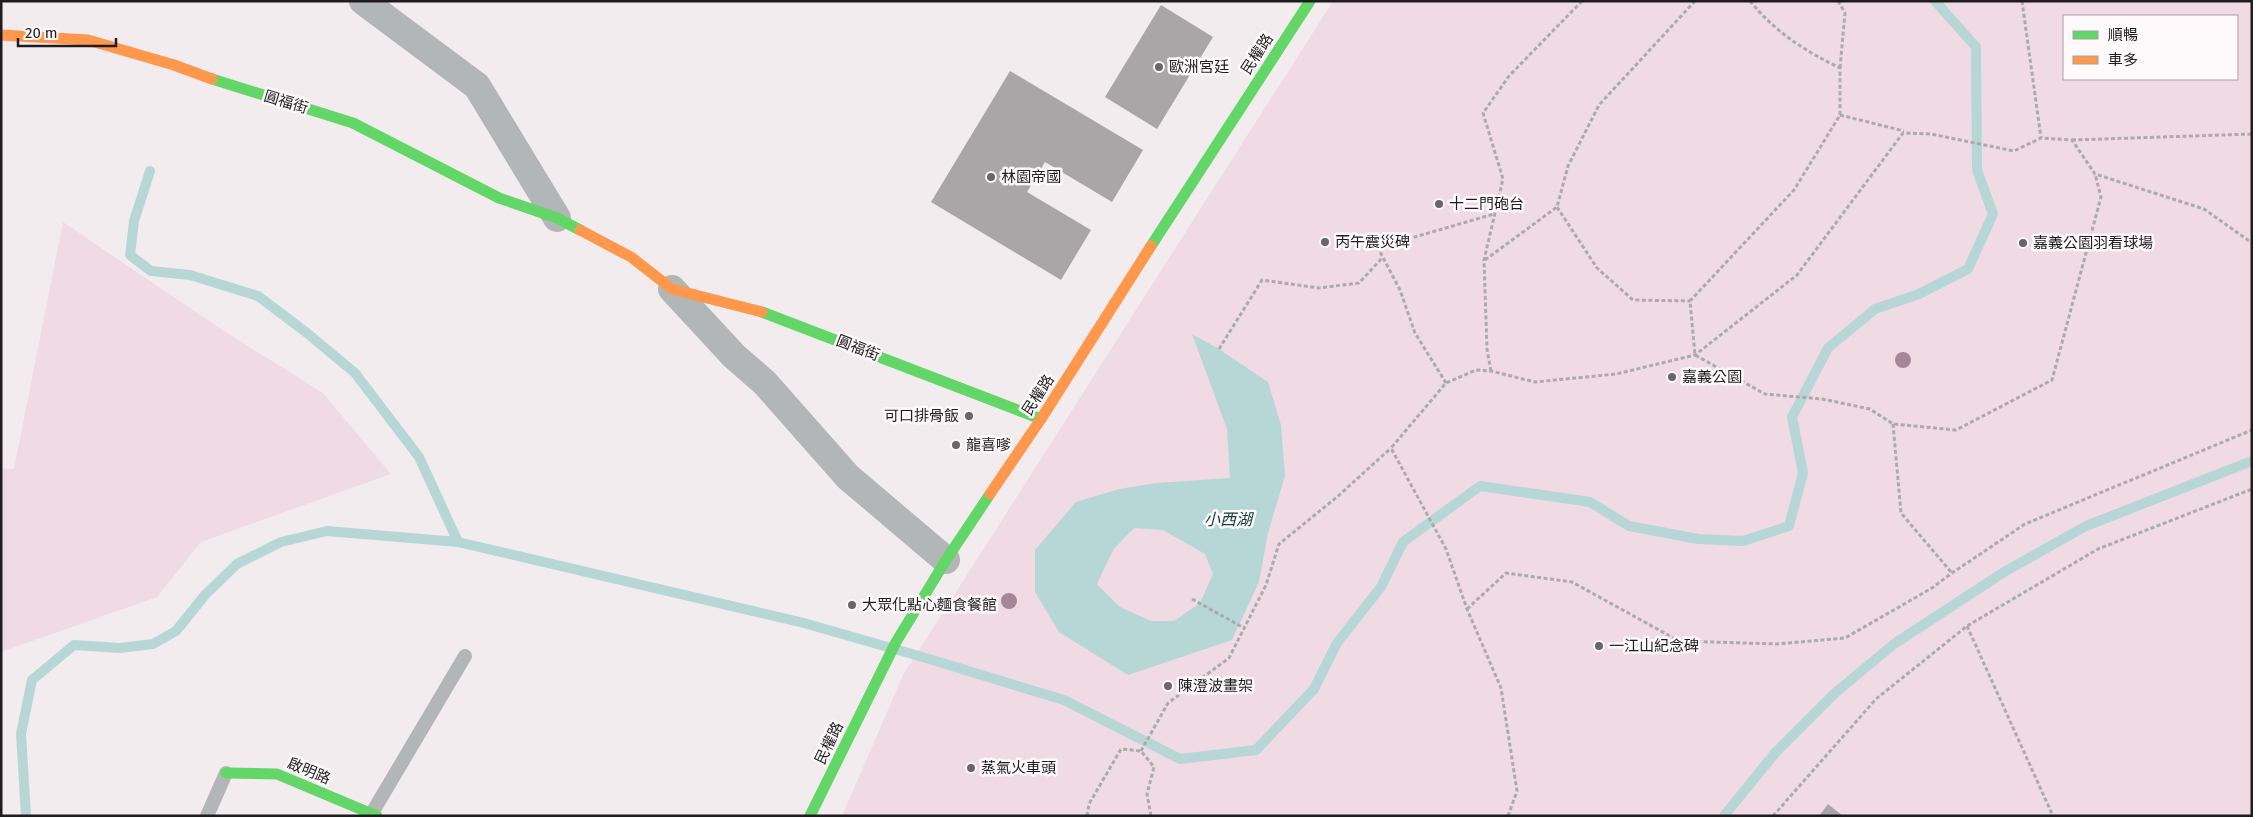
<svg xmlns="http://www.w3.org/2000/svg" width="2253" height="817" viewBox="0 0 2253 817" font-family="'Fira Sans','Noto Sans TC',sans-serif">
  <rect width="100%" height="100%" fill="#f3ecef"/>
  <g fill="#f0dbe5" fill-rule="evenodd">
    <path d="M1333 1H2252V816H842L903 675ZM2064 16H2237V79H2064Z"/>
    <polygon points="63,222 224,331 323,393 391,474 201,542 157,597 1,652 1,468 14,469"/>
  </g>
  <path fill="#b6d7d6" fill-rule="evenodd" d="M1192 334 1219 349 1268 382 1281 425 1285 476 1268 533 1259 582 1232 640 1128 675 1059 632 1035 592V550L1076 502 1119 489 1156 483 1230 478 1227 429ZM1134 528 1163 530 1205 554 1213 574 1200 603 1174 621H1151L1120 607 1097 584 1113 550Z"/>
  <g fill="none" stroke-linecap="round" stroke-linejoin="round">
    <g stroke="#b6d7d6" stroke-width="10">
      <polyline points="150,171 134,221 130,255 151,271 190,275 258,296 307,333 355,373 419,457 458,542"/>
      <polyline points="26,816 21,734 32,680 74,645 120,648 153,644 176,631 205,595 237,564 281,542 327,531 458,542 804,623 919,656 1064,700 1180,759 1256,750 1314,689 1337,643 1381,587 1403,542 1480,486 1590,502 1629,526 1698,539 1743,541 1789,526 1803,473 1792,417 1828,348 1875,309 1919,294 1968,269 1993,214 1977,170 1976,47 1935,1"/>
      <polyline points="1724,816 1775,753 1835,693 1894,644 2004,572 2086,526 2252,461"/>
    </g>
  </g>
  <g fill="#aaa6a8">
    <polygon points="1161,5 1213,37 1157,129 1105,97"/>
    <polygon points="1010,71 1143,150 1112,202 1045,162 1027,192 1091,230 1061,280 931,202"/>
    <polygon points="1828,804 1843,816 1819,816"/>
  </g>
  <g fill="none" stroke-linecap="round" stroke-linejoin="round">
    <g stroke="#aaabad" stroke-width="3" stroke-dasharray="4 2.5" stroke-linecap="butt">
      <path d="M1750 1C1775 32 1805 51 1840 68V115L1794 190 1690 301 1695 355 1765 394 1822 399 1870 409 1893 424 1956 430 2052 380 2101 197 2095 174"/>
      <polyline points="1838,1 1845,13 1840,68"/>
      <polyline points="2022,1 2041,138"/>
      <polyline points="1840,115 1904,131"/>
      <polyline points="2072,140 2252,134"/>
      <polyline points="1557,207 1597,268 1633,300 1690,301"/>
      <polyline points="1485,260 1557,207 1568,166 1599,105 1695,1"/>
      <polyline points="1219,349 1262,280 1319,288 1359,283 1383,257"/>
      <polyline points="1491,371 1487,349 1484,260 1503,179 1483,113 1509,76 1582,1"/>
      <polyline points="1446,383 1415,333 1400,290 1377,246 1384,238 1401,241 1494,214"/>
      <polyline points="1893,424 1901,513 1952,573"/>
      <polyline points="1192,599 1244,628"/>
      <polyline points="1467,609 1506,573 1572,582 1679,641 1777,644 1845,638 1932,588 1952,573 2025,524 2252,430"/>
      <polyline points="1967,626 2053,816"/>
      <polyline points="1141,751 1168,703 1229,658 1266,585 1279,544 1337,497 1391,448"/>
      <polyline points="1087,816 1089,804 1121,749 1141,751 1154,767 1147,794 1151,816"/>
      <polyline points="1508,816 1517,791 1501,688 1467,609 1446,549 1391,448 1446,383 1476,370 1491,371 1535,382 1616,374 1695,355 1797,275 1903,133 1931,134 2014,151 2041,138 2072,140 2095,174 2204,209 2252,243"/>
      <polyline points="1773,816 1876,699 1967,626 2098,549 2252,489"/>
    </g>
    <g stroke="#b2b6b7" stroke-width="14">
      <polyline points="372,813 465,656"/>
      <polyline points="207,816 226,773"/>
    </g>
    <g stroke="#b2b6b7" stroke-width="28">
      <polyline points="363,1 477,86 557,218"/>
      <polyline points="672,289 734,356 765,383 848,477 946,560"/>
    </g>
    <g stroke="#63d668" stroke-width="11">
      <polyline points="212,79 353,123 499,198 557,218 580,230"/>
      <polyline points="1151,246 1310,1"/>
      <polyline points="762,312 1041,419"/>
      <polyline points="226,773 277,774 377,816"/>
      <polyline points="810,816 896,642 946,560 990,494"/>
    </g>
    <g stroke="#ff974d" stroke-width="11">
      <polyline points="1,35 88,40 174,65 212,79"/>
      <polyline points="580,230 631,257 672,289 762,312"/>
      <polyline points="990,494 1041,419 1151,246"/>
    </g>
  </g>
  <g fill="#a58697">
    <circle cx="1903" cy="360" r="8"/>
    <circle cx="1009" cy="601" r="8"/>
  </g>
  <g fill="#6a6567" stroke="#fef9fb" stroke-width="2">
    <circle cx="1159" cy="67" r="5"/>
    <circle cx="991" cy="177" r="5"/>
    <circle cx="1439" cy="204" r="5"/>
    <circle cx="1325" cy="242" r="5"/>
    <circle cx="2023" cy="243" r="5"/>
    <circle cx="1672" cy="377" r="5"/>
    <circle cx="969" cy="416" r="5"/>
    <circle cx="956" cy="445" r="5"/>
    <circle cx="852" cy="605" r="5"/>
    <circle cx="1599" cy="646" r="5"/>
    <circle cx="1168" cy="686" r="5"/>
    <circle cx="971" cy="768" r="5"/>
  </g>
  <g text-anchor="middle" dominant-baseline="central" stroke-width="5" stroke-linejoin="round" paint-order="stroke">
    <g font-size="15" fill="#201c1e" stroke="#fef9fb">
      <text transform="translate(1257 54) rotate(-57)">民權路</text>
      <text transform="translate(286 102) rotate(17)">圓福街</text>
      <text transform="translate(858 348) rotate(21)">圓福街</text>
      <text transform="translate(1038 395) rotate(-57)">民權路</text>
      <text transform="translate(829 743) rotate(-64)">民權路</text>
      <text transform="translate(309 771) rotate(22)">啟明路</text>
    </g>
    <g font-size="15" fill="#201c1e" stroke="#fef9fb" text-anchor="start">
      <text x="1169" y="67">歐洲宮廷</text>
      <text x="1001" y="177">林園帝國</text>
      <text x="1449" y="204">十二門砲台</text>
      <text x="1335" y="242">丙午震災碑</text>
      <text x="2033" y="243">嘉義公園羽看球場</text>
      <text x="1682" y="377">嘉義公園</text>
      <text x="959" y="416" text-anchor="end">可口排骨飯</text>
      <text x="966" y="445">龍喜嗲</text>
      <text x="862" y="605">大眾化點心麵食餐館</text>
      <text x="1609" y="646">一江山紀念碑</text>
      <text x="1178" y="686">陳澄波畫架</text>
      <text x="981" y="768">蒸氣火車頭</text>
    </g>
    <g font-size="16" font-style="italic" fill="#12413f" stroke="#fef9fb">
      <text x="1228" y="519">小西湖</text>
    </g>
  </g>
  <rect width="2253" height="817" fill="none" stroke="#201c1e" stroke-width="5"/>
  <rect x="2063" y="15" width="175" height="65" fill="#fef9fb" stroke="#a5a1a3"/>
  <rect x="2073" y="31" width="25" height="8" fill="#63d668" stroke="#a5a1a3"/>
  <text x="2108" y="40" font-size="15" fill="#201c1e">順暢</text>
  <rect x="2073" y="56" width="25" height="8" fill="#ff974d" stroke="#a5a1a3"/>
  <text x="2108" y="65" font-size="15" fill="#201c1e">車多</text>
  <path d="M18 38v8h98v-8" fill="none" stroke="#201c1e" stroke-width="2.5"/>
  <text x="25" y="38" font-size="15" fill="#201c1e" stroke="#fef9fb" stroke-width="4" paint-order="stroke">20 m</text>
</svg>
